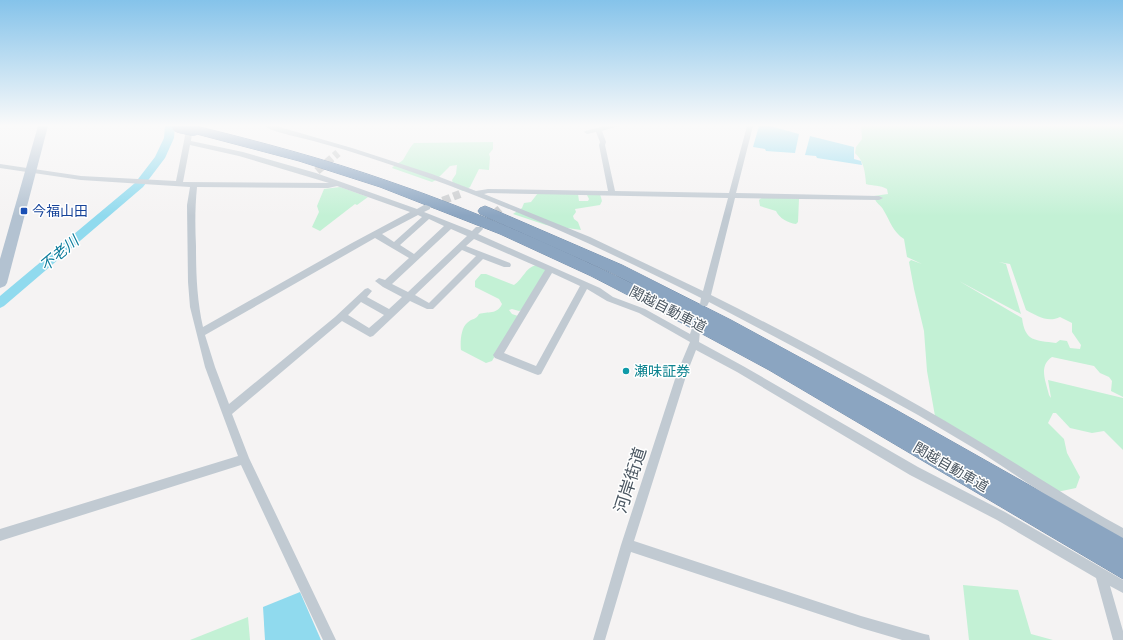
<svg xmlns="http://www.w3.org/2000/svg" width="1123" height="640" viewBox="0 0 1123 640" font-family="Poppins,'Noto Sans JP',sans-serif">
  <rect width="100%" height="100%" fill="#f5f3f3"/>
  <g fill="#c3f1d5" fill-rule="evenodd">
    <path d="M861 126H1123V397L1111 391 1112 381 1109 377 1100 373 1094 366 1052 357C1038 366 1046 382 1049 395L1051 398 1048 380 1123 398V450L1104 431 1092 433 1070 428 1056 413H1053L1048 423 1064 439 1067 453 1080 477 1076 488 1057 492 935 416 927 371 924 331 914 289 909 262 911 260 922 264 907 257 904 239C893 232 890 221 884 211 881 204 876 205 874 196L888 194 887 189C880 185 873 186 866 184 865 172 864 161 855 153L856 147 862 139ZM999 262 1010 264 1026 310C1037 316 1048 323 1060 317L1072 323V332L1081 345 1080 349 1070 348 1067 341 1060 340 1056 343C1035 340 1025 342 1022 318L959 281 1021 314 1006 264Z"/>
    <path d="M493 142V149L489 154 490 157 489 170 479 169 470 187 463 191 454 187 452 180 456 174 457 165 450 166 436 180 432 182 392 168C395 164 400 163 403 160 407 154 409 148 414 143Z"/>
    <polygon points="340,187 368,197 357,205 355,204 320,231 312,227 319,212 317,206 324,189"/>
    <polygon points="538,193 578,194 579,201 588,201 589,199 587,195 588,193 600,194 602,201 600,205 575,209 576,212 573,216 574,219 578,222 581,230 546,225 513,214 522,208 524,203 531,202"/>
    <path d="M764 196 799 199 798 222 796 224C788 223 779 218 776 211L760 206 759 200Z"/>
    <path d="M536 265 546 270 522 310 519 311 512 309 509 310 512 314 518 316 492 361 486 363 461 350C460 342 461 328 467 323 472 318 476 320 479 314 488 311 497 315 502 304L499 299 475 287V281L481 274H486L514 285C523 279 525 268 536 265Z"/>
    <polygon points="963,585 1018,590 1031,634 1053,640 969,640"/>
    <polygon points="248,617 250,640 190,640"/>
  </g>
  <g fill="#90daee">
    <polygon points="759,126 770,126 799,134 795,153 766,151 765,149 753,147"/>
    <polygon points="810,136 854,147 854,159 861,161 862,165 817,158 816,156 805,155"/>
    <polygon points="300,592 321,640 265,640 263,607"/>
  </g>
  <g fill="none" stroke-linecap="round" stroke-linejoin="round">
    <polygon fill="#90daee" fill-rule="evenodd" points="165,126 175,126 174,138 165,158 143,187 4,306 0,308 0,296 135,183 155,157 164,138"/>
    <g stroke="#caccce" stroke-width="8" stroke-dasharray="8 3.5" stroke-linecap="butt">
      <polyline points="317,171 338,153"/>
      <polyline points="432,205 460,194"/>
      <polyline points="488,219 500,209"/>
    </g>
    <g stroke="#7690ad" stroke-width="1">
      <path id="motorway" d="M189 126H196C261 142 325 159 388 181 477 211 563 250 647 291L612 273 480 214 478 211 480 208 485 206 490 208 622 265 731 320 891 407 1123 538V579L769 370 680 322 591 276 500 234 380 187 299 161 189 132 187 129Z"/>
    </g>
    <g fill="#c1cad2" fill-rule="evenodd">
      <path d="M187 126H193L191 141 243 152 316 173 417 209 424 205H430V209L424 212 472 231 476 227H482L483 229 478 234 600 288 613 297 645 309 690 334 692 328H698L700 331 699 342 743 366 918 467 1005 512 1123 580V593L1110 586 1123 631V640H1113L1096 578 997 520 910 475 737 372 696 350 687 373 634 541 861 616 924 634 929 635 930 640H902L861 628 631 552 605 640H593L621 545 677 373 690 342 639 313 607 301 587 289 541 374 538 375 535 374 495 358 493 355 495 352 545 270 474 239 466 246 510 263 511 265 510 267H504L483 259 433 309H427L410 301 373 336 370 337 342 321 232 414 249 458 336 640H323L241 465 0 541V529L238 456 205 367 190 307 188 282 187 205 190 187 81 180 0 168V164L81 176 176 181ZM190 145 239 156 329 183 183 182ZM337 186 410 212 352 243 203 327C197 300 196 274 196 246 195 226 195 207 197 187L328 188ZM418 215 422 217 394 242 382 234ZM429 219 444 226 414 254 400 245ZM451 229 467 236 408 292 392 284ZM375 238 409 258 385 280 379 278 375 281 383 287 402 297 389 309 367 297 372 291 368 288 365 289 335 317 229 404 215 367 205 335ZM462 250 476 256 429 303 415 295ZM552 273 580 286 536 366 504 353ZM361 302 384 315 369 328 348 315Z"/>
      <path d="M265 126H276L352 148 432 174 476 191 488 189 608 191 599 145 600 142 596 132 587 134 584 132 585 131 605 126H618L602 131 606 142 605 145 615 191 729 193 747 126H753L736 193 879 196 883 198 879 200 735 198 711 295C799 339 887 386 972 437 1023 467 1071 500 1123 528V540L1056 502 982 453 918 415 811 356 709 302 707 306H701L700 304 701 298C612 253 521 211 426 177 390 164 354 152 317 142 305 138 273 133 265 126ZM488 193 728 198 703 291 590 237 484 194Z"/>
    </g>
    <polygon fill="#b3c2d1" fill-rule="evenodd" points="38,126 48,126 7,283 5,286 0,288 0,259"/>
    <use href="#motorway" fill="#8ba5c1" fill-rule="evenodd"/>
    <g stroke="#7690ad" stroke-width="14" stroke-linecap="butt">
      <polyline id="motorway-bridge" points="179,126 193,129"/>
    </g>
    <use href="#motorway-bridge" stroke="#8ba5c1" stroke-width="14"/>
  </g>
  <linearGradient id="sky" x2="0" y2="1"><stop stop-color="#85c3ea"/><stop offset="0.58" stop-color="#fafafa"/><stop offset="1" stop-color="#fafafa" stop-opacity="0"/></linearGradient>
  <rect width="1123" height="216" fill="url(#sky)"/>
  <rect fill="#1a4fb4" stroke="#fff" stroke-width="1.5" x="20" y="207" width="8" height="8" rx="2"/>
  <circle fill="#0f9aa8" stroke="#fff" stroke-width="1.5" cx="626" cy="371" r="4"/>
  <g text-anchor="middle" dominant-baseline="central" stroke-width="3" stroke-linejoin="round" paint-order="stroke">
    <g font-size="14" fill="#164399" stroke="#fff" text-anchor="start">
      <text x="32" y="211">今福山田</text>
    </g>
    <g font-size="14" fill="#4a5661" stroke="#fff">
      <text transform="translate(668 309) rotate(27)">関越自動車道</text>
      <text transform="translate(951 467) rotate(30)">関越自動車道</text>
    </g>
    <g font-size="14" fill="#0d838f" stroke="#fff" text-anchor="start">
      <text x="634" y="371">瀬味証券</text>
    </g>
    <g font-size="15" font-style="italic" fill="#0c7c9b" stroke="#fff">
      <text transform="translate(59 253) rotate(-40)">不老川</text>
    </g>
    <g font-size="17" fill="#4a5661" stroke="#fff">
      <text transform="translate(630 480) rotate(-72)">河岸街道</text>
    </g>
  </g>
</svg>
